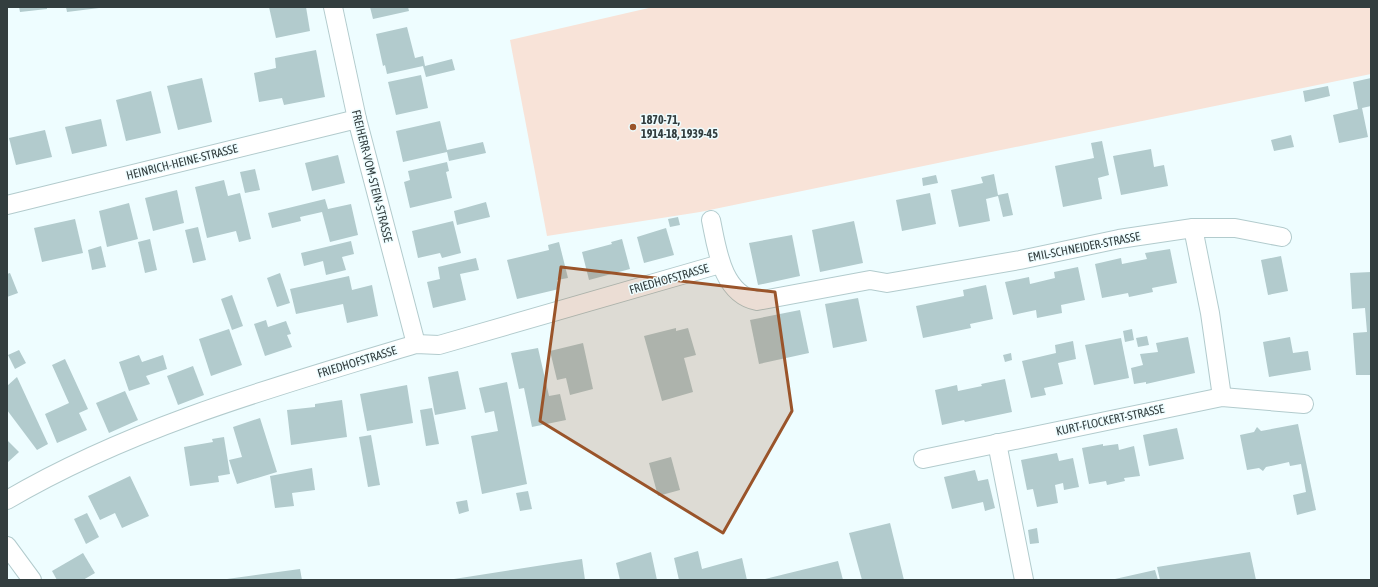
<svg xmlns="http://www.w3.org/2000/svg" width="1378" height="587" viewBox="0 0 1378 587" font-family="'Asap Condensed',sans-serif">
  <rect width="100%" height="100%" fill="#eefdff"/>
  <polygon fill="#f8e3d8" points="653,7 1371,7 1371,74 700,212 547,236 510,40"/>
  <g fill="#b2cbcd">
    <polygon points="19,7 47,7 47,9 20,12"/>
    <polygon points="66,7 99,7 99,8 67,12"/>
    <polygon points="269,7 306,7 310,31 276,38"/>
    <polygon points="370,7 408,7 409,11 373,19"/>
    <polygon points="407,27 415,58 423,56 425,66 452,59 455,70 426,77 423,66 387,74 385,65 383,66 376,34"/>
    <polygon points="316,50 325,97 284,105 282,98 259,102 254,73 276,68 275,58"/>
    <polygon points="421,75 428,108 396,115 388,82"/>
    <polygon points="202,78 212,122 178,130 167,86"/>
    <polygon points="1371,78 1371,106 1362,108 1368,137 1339,143 1333,115 1358,109 1353,82"/>
    <polygon points="1328,86 1330,96 1305,102 1303,91"/>
    <polygon points="151,91 161,133 126,141 116,100"/>
    <polygon points="101,119 107,146 72,154 65,127"/>
    <polygon points="440,121 447,150 483,142 486,153 449,161 447,152 403,162 396,131"/>
    <polygon points="45,130 52,157 16,165 9,138"/>
    <polygon points="1291,135 1294,147 1274,151 1271,140"/>
    <polygon points="1102,141 1109,175 1098,178 1102,199 1063,207 1055,166 1094,158 1091,143"/>
    <polygon points="1151,149 1154,167 1164,165 1168,186 1121,195 1113,156"/>
    <polygon points="338,155 345,183 312,191 305,163"/>
    <polygon points="447,162 449,171 446,172 452,198 410,208 404,182 410,180 408,171"/>
    <polygon points="255,169 260,190 245,193 240,172"/>
    <polygon points="994,174 998,195 1008,193 1013,215 1003,217 998,196 986,199 990,221 959,227 951,190 983,183 981,177"/>
    <polygon points="936,175 938,183 923,186 922,178"/>
    <polygon points="224,180 228,196 240,193 251,239 239,242 236,231 207,238 195,187"/>
    <polygon points="177,190 184,223 153,231 145,198"/>
    <polygon points="930,193 936,224 902,231 896,200"/>
    <polygon points="325,199 328,209 351,204 358,235 330,242 322,212 300,217 301,221 272,228 268,213"/>
    <polygon points="486,202 490,217 457,225 454,211"/>
    <polygon points="129,203 138,239 107,247 99,211"/>
    <polygon points="678,217 680,225 670,227 668,219"/>
    <polygon points="75,219 83,253 42,262 34,228"/>
    <polygon points="453,221 461,253 442,258 440,253 418,258 412,231"/>
    <polygon points="854,221 863,263 820,272 812,230"/>
    <polygon points="198,227 206,260 193,263 185,230"/>
    <polygon points="666,228 674,255 644,263 637,237"/>
    <polygon points="792,235 800,276 758,285 749,243"/>
    <polygon points="150,239 157,270 145,273 138,242"/>
    <polygon points="622,239 630,269 589,280 582,252 612,244 611,242"/>
    <polygon points="351,241 354,254 342,257 346,270 326,275 323,261 304,266 301,253"/>
    <polygon points="559,242 568,278 557,280 559,289 517,299 507,260 549,250 548,245"/>
    <polygon points="101,246 106,267 92,270 88,250"/>
    <polygon points="1170,249 1177,283 1152,288 1153,292 1129,297 1128,293 1102,298 1095,264 1121,258 1122,264 1147,259 1145,253"/>
    <polygon points="1281,256 1288,291 1268,295 1261,260"/>
    <polygon points="476,258 479,270 460,274 466,300 433,308 427,282 440,279 438,267"/>
    <polygon points="1078,267 1085,300 1061,305 1062,313 1037,318 1036,310 1013,315 1005,282 1029,277 1030,284 1055,278 1054,272"/>
    <polygon points="1371,272 1371,375 1356,375 1353,333 1367,332 1365,308 1352,309 1350,273"/>
    <polygon points="10,273 18,293 7,297 7,274"/>
    <polygon points="280,273 290,303 277,307 267,278"/>
    <polygon points="349,276 352,290 372,285 378,316 347,323 343,304 296,314 290,289"/>
    <polygon points="986,285 993,319 970,324 971,328 923,338 916,306 964,296 963,290"/>
    <polygon points="232,295 243,326 232,330 221,299"/>
    <polygon points="858,298 867,341 833,348 825,304"/>
    <polygon points="800,310 809,353 759,364 750,320"/>
    <polygon points="266,320 268,327 286,321 291,334 287,335 292,347 265,356 254,324"/>
    <polygon points="676,328 676,331 688,328 696,355 684,358 693,392 662,401 644,336"/>
    <polygon points="229,329 242,365 211,376 199,339"/>
    <polygon points="1132,329 1134,340 1125,342 1123,331"/>
    <polygon points="1147,336 1149,345 1138,347 1136,338"/>
    <polygon points="1188,337 1195,373 1146,384 1146,382 1134,384 1131,368 1143,365 1140,354 1158,352 1156,343"/>
    <polygon points="1290,337 1293,353 1308,351 1311,370 1269,377 1263,342"/>
    <polygon points="1121,338 1129,378 1094,385 1085,345"/>
    <polygon points="1073,341 1076,359 1058,363 1063,384 1044,388 1046,395 1031,398 1022,361 1056,353 1055,345"/>
    <polygon points="583,343 593,389 570,395 566,378 557,380 550,351"/>
    <polygon points="538,348 549,396 560,394 566,420 532,427 524,388 519,389 511,353"/>
    <polygon points="19,350 26,363 15,369 8,355"/>
    <polygon points="1011,353 1012,360 1005,362 1003,355"/>
    <polygon points="139,355 142,362 163,355 167,369 146,376 150,384 129,391 119,362"/>
    <polygon points="65,359 88,409 79,413 87,430 57,443 45,414 69,403 52,365"/>
    <polygon points="193,366 204,395 178,405 167,376"/>
    <polygon points="458,371 466,409 435,415 428,377"/>
    <polygon points="17,377 48,444 37,450 7,410 7,386"/>
    <polygon points="1005,379 1012,412 965,422 964,420 942,425 935,390 957,385 958,391 982,386 981,384"/>
    <polygon points="507,382 527,484 482,494 471,436 498,431 494,411 485,413 479,388"/>
    <polygon points="407,385 413,423 367,431 360,394"/>
    <polygon points="125,391 138,420 109,433 96,403"/>
    <polygon points="342,400 347,437 291,445 287,410 315,407 315,404"/>
    <polygon points="432,408 439,444 426,446 420,410"/>
    <polygon points="260,418 277,472 237,484 229,460 242,457 233,427"/>
    <polygon points="1298,424 1316,510 1297,515 1293,495 1306,492 1301,464 1290,466 1289,462 1266,467 1263,471 1259,468 1247,470 1240,435 1254,432 1257,427 1261,431"/>
    <polygon points="1177,428 1184,459 1149,466 1143,435"/>
    <polygon points="371,435 380,485 368,487 359,437"/>
    <polygon points="224,437 230,474 218,476 219,482 190,486 184,447 213,442 212,439"/>
    <polygon points="7,440 19,452 7,463"/>
    <polygon points="1103,444 1103,446 1118,444 1119,450 1134,446 1140,476 1124,478 1125,481 1107,485 1106,481 1089,484 1082,448"/>
    <polygon points="1057,453 1059,461 1073,458 1079,487 1064,490 1063,483 1055,485 1058,503 1037,507 1033,489 1027,490 1021,460"/>
    <polygon points="671,457 680,490 658,496 649,463"/>
    <polygon points="312,468 315,490 292,493 294,506 275,508 270,476"/>
    <polygon points="975,470 978,481 988,479 995,508 985,511 983,502 952,509 944,477"/>
    <polygon points="130,476 149,516 122,528 115,513 100,520 88,496"/>
    <polygon points="528,491 532,509 520,511 516,493"/>
    <polygon points="467,500 469,511 459,514 456,502"/>
    <polygon points="87,513 99,537 86,544 74,519"/>
    <polygon points="890,523 904,580 862,580 849,533"/>
    <polygon points="1037,528 1039,543 1030,544 1028,530"/>
    <polygon points="698,551 702,569 742,558 747,580 679,580 674,558"/>
    <polygon points="651,552 657,580 620,580 616,563"/>
    <polygon points="1250,552 1256,580 1201,580 1200,570 1201,580 1160,580 1157,567"/>
    <polygon points="83,553 95,573 83,580 57,580 52,571"/>
    <polygon points="582,559 585,580 454,580 454,579"/>
    <polygon points="838,561 843,580 765,580 765,579"/>
    <polygon points="300,569 302,580 227,580 227,579"/>
    <polygon points="1155,570 1158,580 1115,580 1115,579"/>
  </g>
  <g fill="none" stroke-linecap="round" stroke-linejoin="round">
    <g stroke="#b2cbcd" stroke-width="20">
      <g id="street">
        <polyline points="333,7 357,119 416,344"/>
        <polyline points="7,205 357,119"/>
        <path d="M711 220C717 249 722 294 757 301L870 280 887 283 1020 260 1119 239 1193 228H1235L1282 237"/>
        <polyline points="1193,228 1210,313 1222,397"/>
        <polyline points="997,443 1024,580"/>
        <polyline points="923,459 1222,397 1304,404"/>
        <path d="M7 500C133 426 277 386 416 344L439 345 720 264"/>
        <polyline points="7,546 32,580"/>
      </g>
    </g>
    <use href="#street" stroke="#fff" stroke-width="18"/>
  </g>
  <path fill="#9a542a" fill-opacity="0.2" stroke="#9a542a" stroke-width="3" stroke-linejoin="round" d="M561 267 775 292 792 411 723 533 540 421Z"/>
  <circle fill="#9a542a" stroke="#eefdff" stroke-width="1.5" cx="633" cy="127" r="4"/>
  <g text-anchor="middle" dominant-baseline="central" stroke-width="3" stroke-linejoin="round" paint-order="stroke">
    <g font-size="12" font-weight="bold" fill="#333e3f" stroke="#eefdff" text-anchor="start">
      <text x="641" y="120">1870-71,<tspan x="641" dy="14">1914-18, 1939-45</tspan></text>
    </g>
    <g font-size="12" fill="#333e3f" stroke="#eefdff">
      <text transform="translate(182 162) rotate(-14)">HEINRICH-HEINE-STRASSE</text>
      <text transform="translate(372 176) rotate(76)">FREIHERR-VOM-STEIN-STRASSE</text>
      <text transform="translate(1084 247) rotate(-11)">EMIL-SCHNEIDER-STRASSE</text>
      <text transform="translate(669 279) rotate(-16)">FRIEDHOFSTRASSE</text>
      <text transform="translate(357 362) rotate(-17)">FRIEDHOFSTRASSE</text>
      <text transform="translate(1110 420) rotate(-12)">KURT-FLOCKERT-STRASSE</text>
    </g>
  </g>
  <rect width="1378" height="587" fill="none" stroke="#333e3f" stroke-width="16"/>
</svg>
